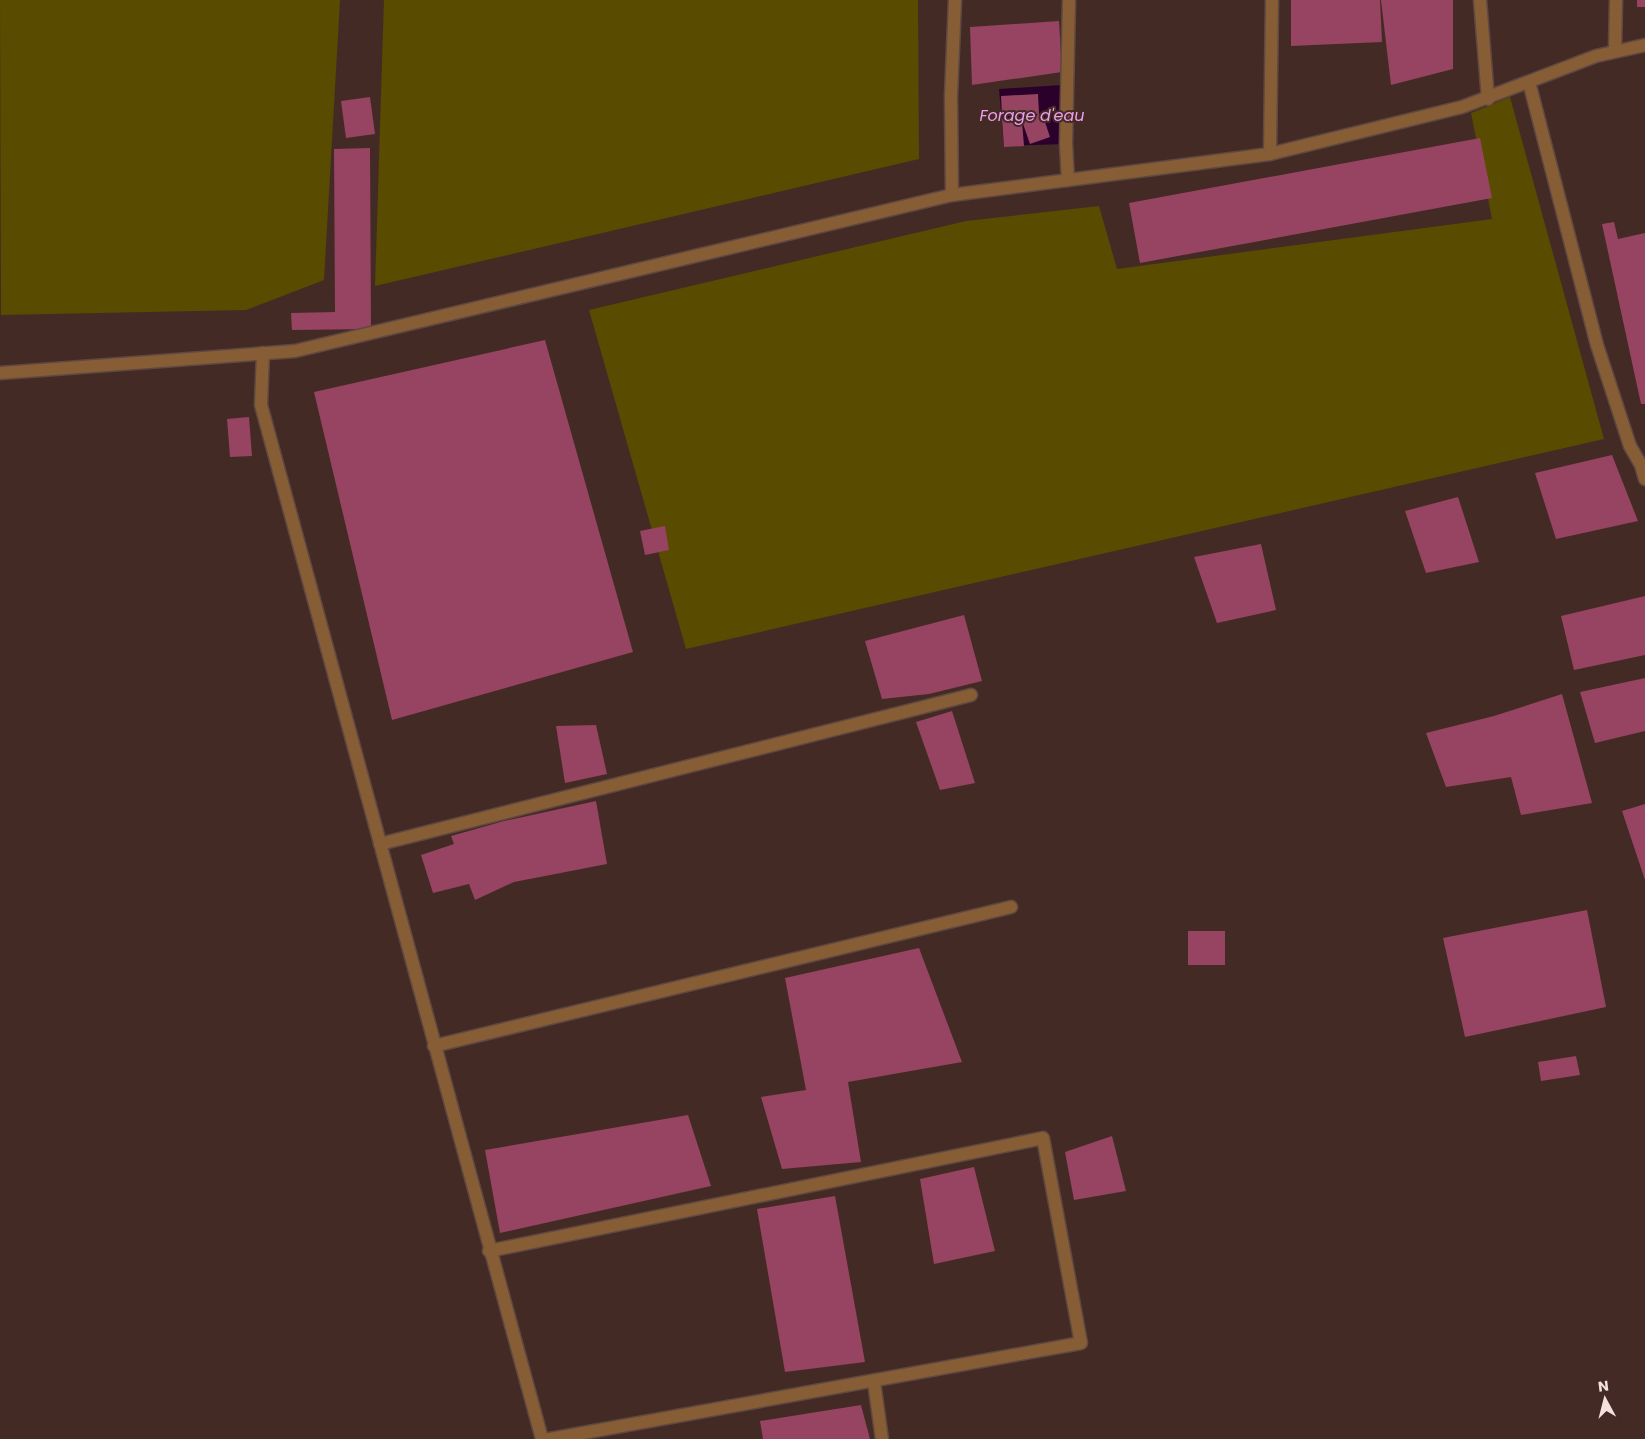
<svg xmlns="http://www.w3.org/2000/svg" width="1645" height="1439" viewBox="0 0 1645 1439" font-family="Poppins,sans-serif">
  <rect width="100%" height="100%" fill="#432a25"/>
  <g fill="#594b00">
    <polygon points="0,0 340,0 324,280 246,310 1,315"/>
    <polygon points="384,0 918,0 919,159 375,286"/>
    <polygon points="1510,97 1604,439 686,649 589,310 966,221 1099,206 1117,269 1492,219 1471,113"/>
  </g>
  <polygon fill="#2b012c" points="1062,85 1066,144 1004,146 999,89"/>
  <g fill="#964461">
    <polygon points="1291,0 1380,0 1382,42 1291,46"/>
    <polygon points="1381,0 1453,0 1453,69 1391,85"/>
    <rect x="1637" y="0" width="8" height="7"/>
    <polygon points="1059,21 1062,72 972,85 970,27"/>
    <polygon points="1038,94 1039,114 1002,116 1001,96"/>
    <polygon points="370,97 375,134 346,138 341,101"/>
    <polygon points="1042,113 1050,137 1030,144 1022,121 1024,146 1004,147 1002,119 1022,117 1022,120"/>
    <polygon points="1480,138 1492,198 1140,263 1129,203"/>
    <polygon points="370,148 371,329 292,330 291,313 335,312 334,149"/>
    <polygon points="1614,222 1618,239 1645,233 1645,404 1641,404 1602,224"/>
    <polygon points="545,340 633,652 392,720 314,392"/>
    <polygon points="249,417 252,456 230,457 227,419"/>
    <polygon points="1612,455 1638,521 1556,539 1535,473"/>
    <polygon points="1458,497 1479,562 1426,573 1405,511"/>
    <polygon points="665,526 669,550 645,555 640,531"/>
    <polygon points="1261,544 1276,610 1217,623 1194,557"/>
    <polygon points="1645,596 1645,655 1574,670 1561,616"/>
    <polygon points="964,615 982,681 929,694 882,699 865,641"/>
    <polygon points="1645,678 1645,731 1595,743 1580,692"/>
    <polygon points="1562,694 1592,803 1521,815 1511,777 1446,787 1426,733 1494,716"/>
    <polygon points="952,711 975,783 940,790 916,722"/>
    <polygon points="596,725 607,774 565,783 556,726"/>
    <polygon points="596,801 607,864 514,882 475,900 469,884 433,893 421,855 454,844 451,836 504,821"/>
    <polygon points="1645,804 1645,880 1622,811"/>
    <polygon points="1587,910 1606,1007 1465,1037 1443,938"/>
    <rect x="1188" y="931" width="37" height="34"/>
    <polygon points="919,948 962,1062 848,1082 861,1162 782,1169 761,1097 806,1090 785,978"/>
    <polygon points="1576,1056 1580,1075 1541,1081 1538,1062"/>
    <polygon points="688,1115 711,1186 500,1233 485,1150"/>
    <polygon points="1112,1136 1126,1191 1074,1200 1065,1152"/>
    <polygon points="974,1167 995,1251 934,1264 920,1179"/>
    <polygon points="835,1196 865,1362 785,1372 757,1209"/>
    <polygon points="861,1405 870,1439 763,1439 760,1421"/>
  </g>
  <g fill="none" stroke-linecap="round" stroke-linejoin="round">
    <g stroke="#5f4742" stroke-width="15">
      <g id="minor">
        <polyline points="1480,0 1488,99"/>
        <polyline points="1615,51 1616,0"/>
        <polyline points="1529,82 1597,345 1630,446 1641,465 1645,479"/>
        <polyline points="1270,154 1272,0"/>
        <polyline points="1068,180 1066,144 1069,0"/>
        <polyline points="952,195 951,96 955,0"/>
        <polyline points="263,353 261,405 542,1439"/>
        <polyline points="0,373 295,351 952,195 1270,154 1462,107 1596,56 1645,45"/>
        <polyline points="380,844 971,695"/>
        <polyline points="434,1046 1011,907"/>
        <polyline points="489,1251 1043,1138 1081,1343 550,1439"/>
        <polyline points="874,1382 882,1439"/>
      </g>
    </g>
    <use href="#minor" stroke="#865d34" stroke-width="12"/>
  </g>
  <g text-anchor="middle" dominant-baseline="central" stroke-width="4" stroke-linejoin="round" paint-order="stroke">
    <g font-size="16" font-style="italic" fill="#f09df0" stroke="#432a25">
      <text x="1032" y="115">Forage d'eau</text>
    </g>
  </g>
  <g transform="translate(1605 1399) rotate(353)" stroke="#432a25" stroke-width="4" paint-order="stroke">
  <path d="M0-4L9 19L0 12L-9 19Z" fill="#f2e1dd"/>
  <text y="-8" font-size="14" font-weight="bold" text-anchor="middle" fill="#f2e1dd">N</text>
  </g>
</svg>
